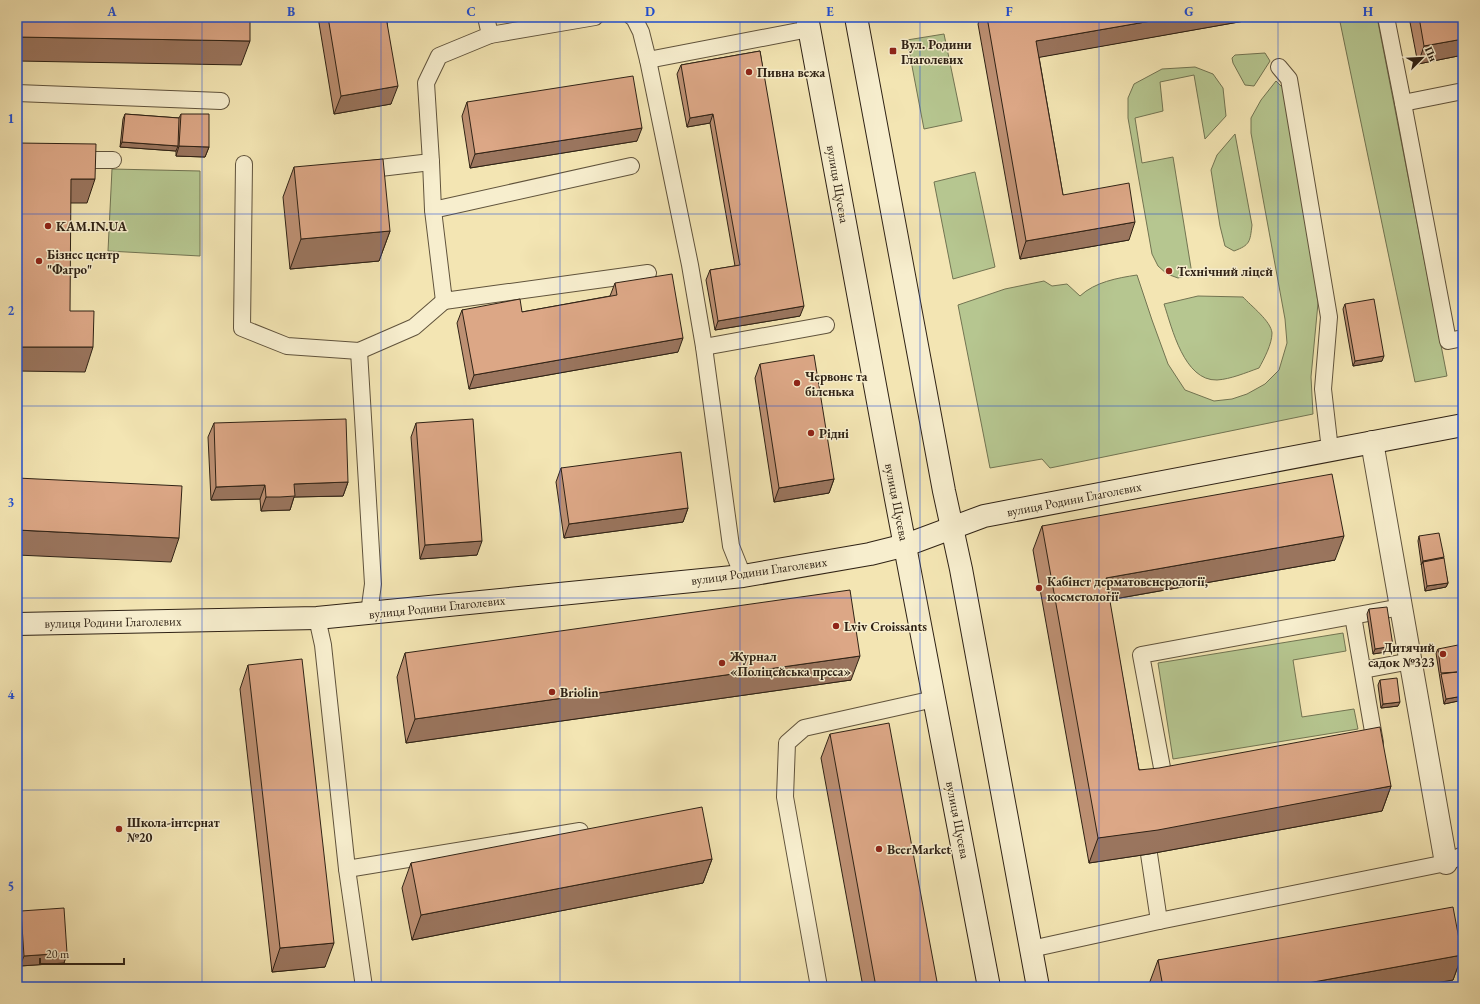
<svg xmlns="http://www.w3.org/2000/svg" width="1480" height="1004" viewBox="0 0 1480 1004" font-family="'EB Garamond',serif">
  <rect width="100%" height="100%" fill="#f3e5b3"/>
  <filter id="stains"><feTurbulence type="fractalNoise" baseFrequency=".005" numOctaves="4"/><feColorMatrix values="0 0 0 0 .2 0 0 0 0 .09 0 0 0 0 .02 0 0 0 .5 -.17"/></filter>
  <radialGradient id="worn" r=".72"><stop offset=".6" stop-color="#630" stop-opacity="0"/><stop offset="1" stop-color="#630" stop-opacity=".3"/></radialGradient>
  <g fill="#b6c690" stroke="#727452">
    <polygon points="1339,17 1377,17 1447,376 1415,382"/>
    <polygon points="944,34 962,121 924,129 907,40"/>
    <polygon points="1265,53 1270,61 1254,86 1245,85 1233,63 1232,58 1235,55"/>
    <polygon points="1195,67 1213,74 1223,88 1226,116 1205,139 1194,75 1160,82 1163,111 1135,118 1142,163 1173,157 1192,274 1178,278 1167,274 1158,266 1152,254 1128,118 1128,98 1134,84 1162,69"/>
    <path d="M1276 81 1284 89 1308 223 1318 303 1311 377 1313 414 1050 468 1042 459 990 468 958 305 1005 289 1044 281 1052 286 1067 284 1080 296C1095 282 1117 278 1137 275L1152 320 1168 364 1185 390 1214 401 1232 399 1247 394 1265 384 1279 370 1287 343 1285 319 1251 133V118L1261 100Z"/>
    <path d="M1235 134 1252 225C1250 242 1250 245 1234 251L1225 246 1220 226 1211 170 1217 155Z"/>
    <polygon points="112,169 200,171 200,256 108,251"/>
    <polygon points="975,172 995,267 953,279 934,182"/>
    <path d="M1198 296 1243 297C1251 306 1271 321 1272 333 1272 344 1264 359 1259 368 1245 373 1231 379 1217 380 1184 381 1172 328 1164 304Z"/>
    <polygon points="1343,633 1346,651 1293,660 1302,717 1354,709 1358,729 1173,759 1158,663"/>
  </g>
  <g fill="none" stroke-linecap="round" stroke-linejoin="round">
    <g stroke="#60533c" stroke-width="18">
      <g id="lane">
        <polyline points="632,17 634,18 641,32 648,60 690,265 704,347 731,546 743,576"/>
        <polyline points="1386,17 1403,103 1448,341 1463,338"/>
        <polyline points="490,35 595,17"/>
        <polyline points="648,60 809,29"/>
        <polyline points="1279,67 1289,79 1329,317 1323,389 1330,450"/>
        <polyline points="17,93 221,101"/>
        <polyline points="1403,103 1463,91"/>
        <polyline points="73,160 113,160"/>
        <polyline points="431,162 433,210 631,166"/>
        <polyline points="244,164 242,328 287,346 359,351 414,327 444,301"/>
        <polyline points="363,170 431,162 426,83 439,56 490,35 486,17"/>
        <polyline points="433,210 444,301 648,273"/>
        <polyline points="704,347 826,325"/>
        <polyline points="359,351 373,584 369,613"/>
        <polyline points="1353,616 1375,743 1368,744"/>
        <polyline points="317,618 323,645 347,869 364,987"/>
        <polyline points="1363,670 1411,661"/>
        <polyline points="1154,786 1163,773 1141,655 1401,607"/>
        <polyline points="1149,854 1159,921"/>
        <polyline points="347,869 580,831"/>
        <polyline points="1031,949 1159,921 1446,863 1463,855"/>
        <polyline points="819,987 785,797 787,743 804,728 934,699"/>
      </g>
    </g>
    <g stroke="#60533c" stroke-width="24">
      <polyline id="street" points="1372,442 1446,863"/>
    </g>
    <g stroke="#2f2215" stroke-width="24">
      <g id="secondary">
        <polyline points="807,17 896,499 989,987"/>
        <polyline points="856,17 944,491 961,569 1038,987"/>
        <polyline points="17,624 317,618 743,576 870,554 906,545 984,516 1463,425"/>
      </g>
    </g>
    <use href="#lane" stroke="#f7eece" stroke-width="16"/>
    <use href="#street" stroke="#f7eece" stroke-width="22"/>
    <use href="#secondary" stroke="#f7eece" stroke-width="22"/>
  </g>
  <g fill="#bd9073" stroke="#2f2215">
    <polygon points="318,17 409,17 387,21 391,104 334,114"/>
    <polygon points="981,17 1267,17 1039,57 1063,195 1129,240 1020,259 978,24"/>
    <polygon points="1409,17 1463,17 1463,55 1418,64"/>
    <polygon points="760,51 800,316 715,330 706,280 710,270 735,266 710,123 687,127 677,74 681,65"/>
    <polygon points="467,102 637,141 470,168 462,116"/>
    <polygon points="125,114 179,118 181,114 209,147 205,157 176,156 176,151 120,147 123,119"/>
    <polygon points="294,167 390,231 379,261 290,269 283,197"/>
    <polygon points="615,283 678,352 469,389 457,323 462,310 522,312 610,296"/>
    <polygon points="1345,304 1382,361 1353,366 1343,309"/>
    <polygon points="1462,335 1463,335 1463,356 1460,340"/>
    <polygon points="760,364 834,479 829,493 774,502 755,378"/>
    <polygon points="214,423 348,482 343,496 294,497 290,510 275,510 261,511 260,499 211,500 208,437"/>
    <polygon points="416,423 477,555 420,559 411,437"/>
    <polygon points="561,468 688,508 683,522 564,538 556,482"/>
    <polygon points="1042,526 1335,560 1109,600 1139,770 1391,786 1382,811 1149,854 1089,863 1033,550"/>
    <polygon points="1419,536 1443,558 1448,583 1446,587 1425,591 1418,541"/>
    <polygon points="1369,609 1392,651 1373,654 1367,614"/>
    <polygon points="1438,649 1463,677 1463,700 1444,704 1436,653"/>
    <polygon points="405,653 851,680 406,743 397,677"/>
    <polygon points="248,665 325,967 272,972 240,689"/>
    <polygon points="1380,680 1398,706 1381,708 1378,685"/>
    <polygon points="830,734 938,987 863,987 821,758"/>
    <polygon points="712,859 703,883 412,940 402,888 411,863"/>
    <polygon points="21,911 67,953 64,963 20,966 17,921"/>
    <polygon points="1462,955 1453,980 1412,987 1150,987 1149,984 1158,960"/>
  </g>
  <g fill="#9a755e" stroke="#2f2215">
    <polygon points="379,17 409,17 377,22"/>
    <polygon points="1174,17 1267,17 1030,59 1036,41"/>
    <polygon points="17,37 250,41 241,65 17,61"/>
    <polygon points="1463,39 1463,55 1418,64 1424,46"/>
    <polygon points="398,86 391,104 334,114 341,96"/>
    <polygon points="713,114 710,123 687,127 690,118"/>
    <polygon points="642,128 637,141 470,168 475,154"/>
    <polygon points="122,142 178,146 176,151 120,147"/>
    <polygon points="179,146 209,147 205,157 176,156"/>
    <polygon points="71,179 95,179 87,203 62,203"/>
    <polygon points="1135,222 1129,240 1020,259 1026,241"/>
    <polygon points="390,231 379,261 290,269 301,239"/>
    <polygon points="804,306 800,316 715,330 718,321"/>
    <polygon points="683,338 678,352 469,389 474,375"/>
    <polygon points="17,347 93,347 85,372 17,371"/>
    <polygon points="1384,356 1382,361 1353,366 1355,361"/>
    <polygon points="834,479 829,493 774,502 779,488"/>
    <polygon points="348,482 343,496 294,497 290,510 261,511 266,497 294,484"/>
    <polygon points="265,485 260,499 211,500 216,487"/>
    <polygon points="688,508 683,522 564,538 569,524"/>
    <polygon points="17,530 179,538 171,562 17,555"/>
    <polygon points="1344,536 1335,560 1097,602 1106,578"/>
    <polygon points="482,541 477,555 420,559 425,545"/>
    <polygon points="1444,557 1442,562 1423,562 1421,565 1423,561"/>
    <polygon points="1448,583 1446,587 1425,591 1427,586"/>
    <polygon points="1393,646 1392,651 1373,654 1375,649"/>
    <polygon points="860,656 851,680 406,743 415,719"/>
    <polygon points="1463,696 1463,700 1444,704 1446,699"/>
    <polygon points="1400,702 1398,706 1381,708 1383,704"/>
    <polygon points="1391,786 1382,811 1149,854 1089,863 1098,838"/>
    <polygon points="712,859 703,883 412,940 421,915"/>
    <polygon points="334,943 325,967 272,972 280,948"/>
    <polygon points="67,953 64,963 20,966 24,956"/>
    <polygon points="1462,955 1453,980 1412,987 1286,987"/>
  </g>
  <g fill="#dca786" stroke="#2f2215">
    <polygon points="17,17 250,17 250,41 17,37"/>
    <polygon points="328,17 386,17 398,86 341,96"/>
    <polygon points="987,17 1174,17 1036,41 1063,195 1129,183 1135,222 1026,241"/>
    <polygon points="1419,17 1463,17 1463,39 1424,46"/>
    <polygon points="760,51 804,306 718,321 710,270 740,265 713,114 690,118 681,65"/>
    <polygon points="633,76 642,128 475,154 467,102"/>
    <polygon points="125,114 179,118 178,146 122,142"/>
    <polygon points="181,114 209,114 209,147 179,146"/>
    <polygon points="17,143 96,144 95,179 71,179 70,311 94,311 93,347 17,347"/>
    <polygon points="383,159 390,231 301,239 294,167"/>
    <polygon points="672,274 683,338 474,375 462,310 520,299 522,312 617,295 615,283"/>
    <polygon points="1374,299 1384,356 1355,361 1345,304"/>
    <polygon points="814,355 834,479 779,488 760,364"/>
    <polygon points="346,419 348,482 294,484 295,496 280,497 266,497 265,485 216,487 214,423"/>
    <polygon points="473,419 482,541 425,545 416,423"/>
    <polygon points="681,452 688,508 569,524 561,468"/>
    <polygon points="1332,474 1344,536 1106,578 1139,770 1159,768 1380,727 1391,786 1158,830 1098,838 1042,526"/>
    <polygon points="17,478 182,486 179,538 17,530"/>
    <polygon points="1439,533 1444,557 1423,561 1419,536"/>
    <polygon points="1444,558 1448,583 1427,586 1423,562"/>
    <polygon points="850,590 860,656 415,719 405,653"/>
    <polygon points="1387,607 1393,646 1375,649 1369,609"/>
    <polygon points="1458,645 1463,677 1463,696 1446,699 1441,674 1457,672 1441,673 1438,649"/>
    <polygon points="302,659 334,943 280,948 248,665"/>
    <polygon points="1397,678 1400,702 1383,704 1380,680"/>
    <polygon points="889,723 938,987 876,987 830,734"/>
    <polygon points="702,807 712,859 421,915 411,863"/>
    <polygon points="1453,907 1462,955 1286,987 1163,987 1158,960"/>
    <polygon points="64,908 67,953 24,956 21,911"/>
  </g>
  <path fill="none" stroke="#1d4ed8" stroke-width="1" stroke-opacity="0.55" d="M202 17V987M381 17V987M560 17V987M740 17V987M920 17V987M1099 17V987M1278 17V987M17 214H1463M17 406H1463M17 598H1463M17 790H1463"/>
  <g fill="#8f2418" stroke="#f7eece" stroke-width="1.5">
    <rect x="889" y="47" width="8" height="8" rx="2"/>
    <circle cx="749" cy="72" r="4"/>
    <circle cx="48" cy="226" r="4"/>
    <circle cx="39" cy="261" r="4"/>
    <circle cx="1169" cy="271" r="4"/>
    <circle cx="797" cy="383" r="4"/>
    <circle cx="811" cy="433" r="4"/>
    <circle cx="1039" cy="588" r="4"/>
    <circle cx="836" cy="626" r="4"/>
    <circle cx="1443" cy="654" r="4"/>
    <circle cx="722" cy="663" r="4"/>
    <circle cx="552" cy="692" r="4"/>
    <circle cx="119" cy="829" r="4"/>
    <circle cx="879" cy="849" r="4"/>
  </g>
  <g text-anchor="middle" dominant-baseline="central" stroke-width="3" stroke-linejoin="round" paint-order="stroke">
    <g font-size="13" font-weight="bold" fill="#2f2215" stroke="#f7eece" text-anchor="start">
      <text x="901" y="44">Вул. Родини<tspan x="901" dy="15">Глаголєвих</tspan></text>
      <text x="757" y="72">Пивна вежа</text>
      <text x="56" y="226">KAM.IN.UA</text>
      <text x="47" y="254">Бізнес центр<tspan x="47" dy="15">"Фагро"</tspan></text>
      <text x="1177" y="271">Технічний ліцей</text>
      <text x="805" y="376">Червоне та<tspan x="805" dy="15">біленька</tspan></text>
      <text x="819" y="433">Рідні</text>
      <text x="1047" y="581">Кабінет дерматовенерології,<tspan x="1047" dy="15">косметології</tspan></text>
      <text x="844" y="626">Lviv Croissants</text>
      <text x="1435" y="647" text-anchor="end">Дитячий<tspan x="1435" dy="15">садок №323</tspan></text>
      <text x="730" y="656">Журнал<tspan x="730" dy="15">«Поліцейська преса»</tspan></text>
      <text x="560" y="692">Briolin</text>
      <text x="127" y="822">Школа-інтернат<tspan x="127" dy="15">№20</tspan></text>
      <text x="887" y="849">BeerMarket</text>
    </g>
    <g font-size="13" fill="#2f2215" stroke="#f7eece">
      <text transform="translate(838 184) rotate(80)">вулиця Щусєва</text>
      <text transform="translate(1074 499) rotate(-11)">вулиця Родини Глаголєвих</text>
      <text transform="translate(897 502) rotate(79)">вулиця Щусєва</text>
      <text transform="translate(759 571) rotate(-8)">вулиця Родини Глаголєвих</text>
      <text transform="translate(437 607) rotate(-6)">вулиця Родини Глаголєвих</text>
      <text transform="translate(113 622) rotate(-1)">вулиця Родини Глаголєвих</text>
      <text transform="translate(958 820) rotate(79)">вулиця Щусєва</text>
    </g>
  </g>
  <rect width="1480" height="1004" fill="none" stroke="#f3e5b3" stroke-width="44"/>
  <g transform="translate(1422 58) rotate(66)" stroke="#f7eece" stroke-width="3" paint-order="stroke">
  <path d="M0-3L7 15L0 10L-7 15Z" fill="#2f2215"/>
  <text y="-6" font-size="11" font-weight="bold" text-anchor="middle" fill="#2f2215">Пн</text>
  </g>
  <path d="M40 958v6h84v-6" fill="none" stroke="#2f2215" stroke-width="2"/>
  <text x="46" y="958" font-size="12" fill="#2f2215" stroke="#f7eece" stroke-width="3" paint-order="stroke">20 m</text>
  <rect x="22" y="22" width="1436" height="960" fill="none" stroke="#1d4ed8" stroke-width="1.5"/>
  <g font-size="13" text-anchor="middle" font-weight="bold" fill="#1d4ed8">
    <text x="112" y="16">A</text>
    <text x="291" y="16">B</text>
    <text x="471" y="16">C</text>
    <text x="650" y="16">D</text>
    <text x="830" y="16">E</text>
    <text x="1009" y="16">F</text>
    <text x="1189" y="16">G</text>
    <text x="1368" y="16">H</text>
    <text x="11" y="123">1</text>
    <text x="11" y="315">2</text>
    <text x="11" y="507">3</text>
    <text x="11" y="699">4</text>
    <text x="11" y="891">5</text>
  </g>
  <rect width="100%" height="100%" filter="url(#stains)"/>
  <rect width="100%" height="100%" fill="url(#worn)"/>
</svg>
